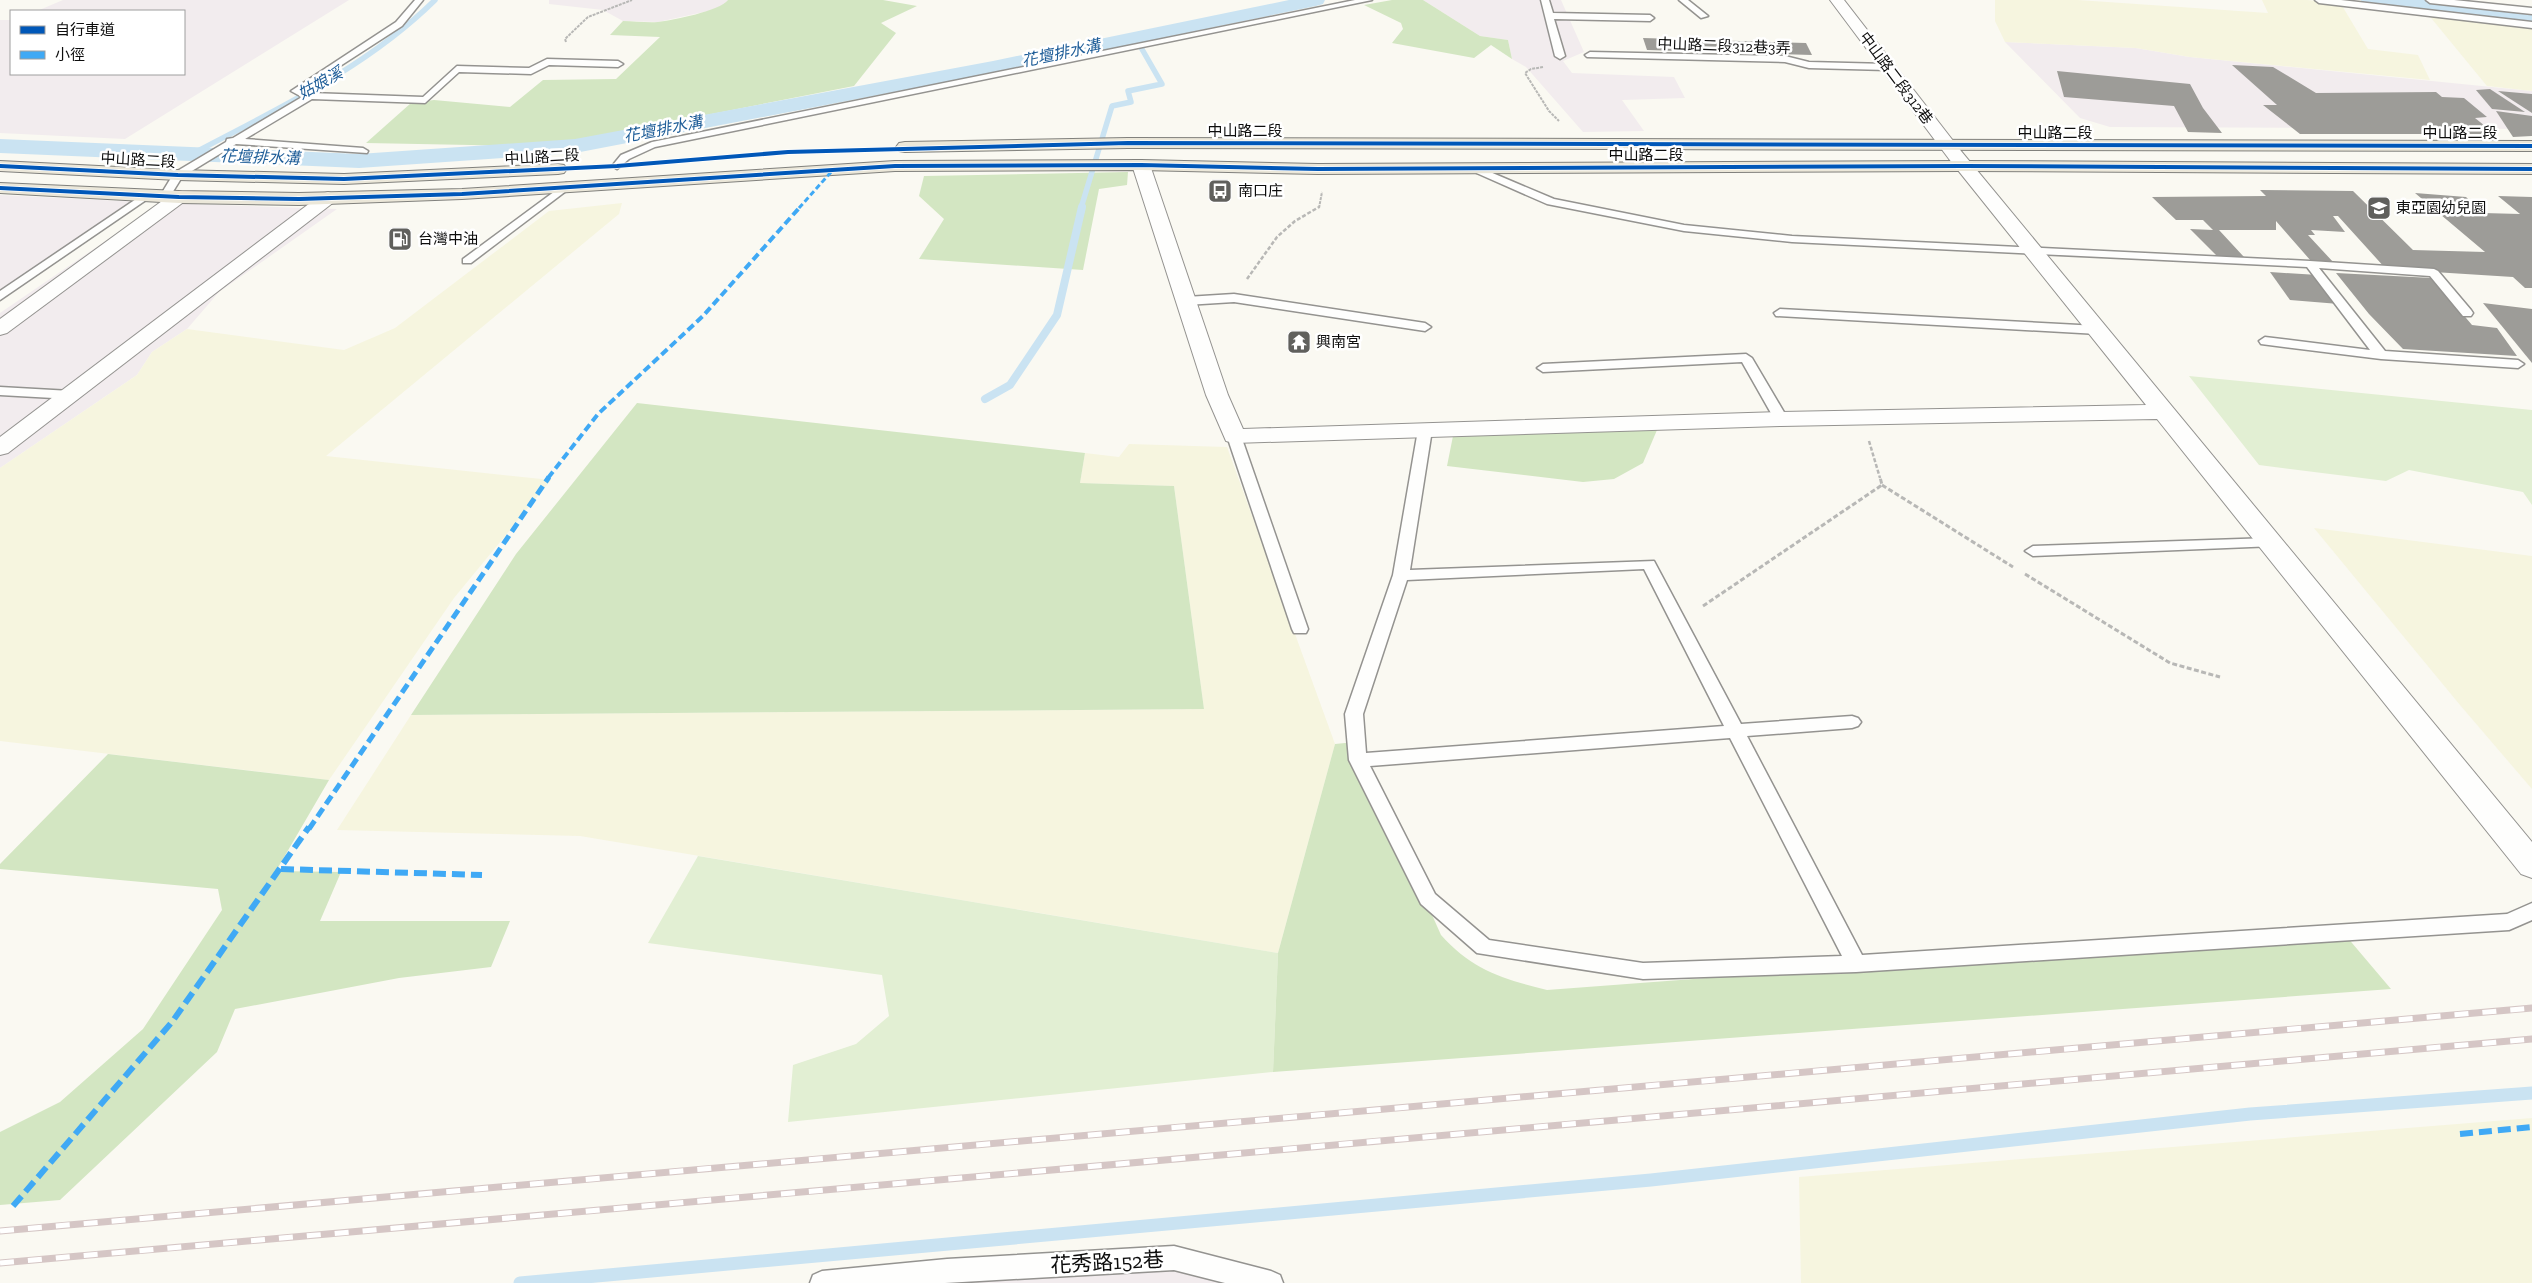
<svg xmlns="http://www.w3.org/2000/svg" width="2532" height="1283" viewBox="0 0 2532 1283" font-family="'Zilla Slab','Noto Sans TC',serif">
  <rect width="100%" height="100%" fill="#faf9f2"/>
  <g fill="#f2ecee">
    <polygon points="63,0 349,0 125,139 0,133 0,20 11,20 11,74 184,74 184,11 37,11"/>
    <polygon points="549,0 728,0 725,4 713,10 658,22 623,21 603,10 549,4"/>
    <polygon points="1423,0 1561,0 1584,52 1563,61 1572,73 1674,77 1685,98 1622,100 1644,131 1583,132 1526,67 1512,59 1508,40 1480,36"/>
    <polygon points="2005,42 2136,48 2190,57 2532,91 2532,129 2110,127 2080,118"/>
    <polygon points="0,195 141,202 0,297"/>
    <polygon points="161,203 337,209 219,292 187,329 152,352 137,375 0,468 0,313"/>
    <polygon points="1193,1260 1285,1283 931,1283"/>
  </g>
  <g fill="#f6f5df">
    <polygon points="1995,0 2078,0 2268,13 2262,0 2307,0 2341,4 2368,49 2418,55 2430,80 2190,57 2136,48 2005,42 1995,21"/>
    <polygon points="2427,13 2532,24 2532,91 2487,86"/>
    <polygon points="622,203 619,214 326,456 551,480 454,598 329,780 0,741 0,468 137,375 152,352 187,329 344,350 395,328 549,211"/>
    <polygon points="1129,444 1227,447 1335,744 1278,953 580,836 337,830 411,715 1204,709 1174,486 1080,483 1085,453 1119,457"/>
    <polygon points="2314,528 2532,556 2532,789 2460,705"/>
    <polygon points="2532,1118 2532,1283 1801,1283 1799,1177"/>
  </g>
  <g fill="#e2efd3">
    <polygon points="2189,376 2532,410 2532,505 2523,492 2409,470 2386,481 2259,465"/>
    <polygon points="698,856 1278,953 1273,1072 788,1122 793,1065 856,1044 889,1016 882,975 648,943"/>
  </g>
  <g fill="#d3e6c2">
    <path d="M728 0H883L917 6 881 23 896 33 854 86 569 142 520 146 366 143 411 103 434 100 510 107 543 80 616 79 660 37 610 35 623 21C634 21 647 23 658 22 673 20 720 11 728 0Z"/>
    <polygon points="1392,0 1423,0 1480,36 1508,40 1512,59 1491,45 1474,58 1392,43 1403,29 1401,23 1364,5"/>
    <polygon points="1128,172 1127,185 1099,189 1083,270 919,259 944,219 919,196 924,176"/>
    <polygon points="637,403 1085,453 1080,483 1174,486 1204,709 411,715 516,554"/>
    <polygon points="1657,430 1643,463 1614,479 1583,482 1447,466 1453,436"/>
    <path d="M1355 742 1441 935C1472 970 1503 979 1547 990L2341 930 2391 989 1273 1072 1278 953 1335 744Z"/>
    <polygon points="108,754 329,780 276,871 341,872 320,921 510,921 491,967 399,978 235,1009 217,1052 60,1200 0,1205 0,1132 60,1102 143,1029 222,910 218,889 0,869 0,864"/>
  </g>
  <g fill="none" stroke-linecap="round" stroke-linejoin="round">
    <g stroke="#cae3f2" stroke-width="5.5">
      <path d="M194 153C279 108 366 68 435 0"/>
      <polyline points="1081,208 1112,106 1131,102 1128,91 1162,84 1135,37"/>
    </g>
    <polyline stroke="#cae3f2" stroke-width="8" points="985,399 1010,385 1057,315 1082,207"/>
    <polyline stroke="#cae3f2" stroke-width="13" points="520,1283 1651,1180 2250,1114 2532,1093"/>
    <g fill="#cae3f2" fill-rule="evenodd">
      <polygon points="1289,0 1325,0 1323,4 1316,6 993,73 575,153 359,168 0,153 0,139 359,154 575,139 993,61"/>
      <polygon points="2361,0 2428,0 2532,10 2532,22 2370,6 2363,4"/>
    </g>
  </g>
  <g fill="#9d9c98">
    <polygon points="1643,38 1806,43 1812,55 1647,50"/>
    <polygon points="2232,65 2273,67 2316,93 2436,92 2442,97 2464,98 2487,117 2475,118 2495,134 2300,134 2263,105 2277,105"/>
    <polygon points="2057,71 2190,84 2203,108 2222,133 2188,132 2174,106 2064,97"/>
    <polygon points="2490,89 2525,112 2492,109 2476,90"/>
    <polygon points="2498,91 2532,94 2532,113"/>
    <polygon points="2496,111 2532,116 2532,136 2513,137"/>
    <polygon points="2260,190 2353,191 2413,250 2485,252 2415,193 2466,197 2483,213 2520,214 2498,196 2532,197 2532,288 2525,288 2513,277 2386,269 2338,216 2333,216 2345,232 2311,230 2315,235 2308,235 2334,263 2311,261 2276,221 2276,230 2219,230 2244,257 2217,256 2190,229 2213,230 2203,220 2176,220 2152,197 2266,196"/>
    <polygon points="2270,272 2318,275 2339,304 2290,300"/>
    <polygon points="2336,273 2432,278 2472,325 2497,328 2517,356 2403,349 2369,314"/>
    <polygon points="2483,303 2532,309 2532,363"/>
  </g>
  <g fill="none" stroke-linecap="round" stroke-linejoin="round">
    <g stroke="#949390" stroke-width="3">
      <g id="lane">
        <polygon points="415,0 423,0 402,26 303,90 311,93 423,97 457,66 529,68 547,59 618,61 623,64 618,67 549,65 531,74 459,72 425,103 312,99 245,139 363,148 368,151 367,153 236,144 182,177 169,198 161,198 160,196 174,173 226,142 227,139 233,138 302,97 291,91 396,22"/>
        <polygon points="1355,0 1372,0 655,147 629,159 617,169 612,166 621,155 652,142"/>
        <polygon points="1541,0 1549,0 1553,13 1650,15 1654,18 1650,21 1554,19 1565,56 1560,59 1555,56"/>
        <polygon points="1679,0 1688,0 1708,16 1701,18"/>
        <polygon points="2315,0 2341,0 2532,22 2532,28 2319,3"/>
        <polygon points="2426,0 2454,0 2532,8 2532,14 2430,3"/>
        <polygon points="1590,52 1785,56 1809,62 1887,64 1892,67 1887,70 1809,68 1785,62 1587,57 1585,55"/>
        <polygon points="1476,166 1554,199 1684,225 1792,236 2310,261 2434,269 2438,271 2471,310 2473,313 2471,316 2463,316 2430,276 2319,268 2385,351 2518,360 2524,364 2518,368 2381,359 2261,344 2259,341 2265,337 2370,350 2307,267 1792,242 1684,231 1547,204 1472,171 1472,167"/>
        <polygon points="566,183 570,184 570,188 471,263 463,263 463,259"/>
        <polygon points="145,193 149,194 149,198 0,300 0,291"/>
        <polygon points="1234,294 1425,323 1431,327 1425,331 1234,302 1186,305 1180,301 1186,297"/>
        <polygon points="1780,309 2098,326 2104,330 2098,334 1776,316 1774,313"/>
        <polygon points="1746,354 1752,358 1788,419 1786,422 1776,422 1742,362 1543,372 1537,368 1543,364"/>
        <polygon points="0,387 71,391 78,395 71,399 0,395"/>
        <path d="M1425 426 1432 430 1410 570 1654 561 1741 724 1852 716 1858 718 1861 722 1858 726 1852 728 1747 736 1862 955 2507 914 2532 903V920L2509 930 1856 972 1643 979 1477 953 1421 904 1349 760 1345 714 1393 575 1418 430ZM1644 569 1724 726 1366 753 1363 714 1407 580ZM1730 738 1842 956 1643 963 1489 940 1435 894 1370 766Z"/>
        <polygon points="1234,432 1241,436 1308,629 1306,633 1294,633 1292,629 1227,436"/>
        <polygon points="2270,538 2278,543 2275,546 2033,556 2025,551 2033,546"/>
        <polygon points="1174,1246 1271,1271 1280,1275 1283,1283 1225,1283 1174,1270 945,1283 810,1283 813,1275 822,1271 947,1259"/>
      </g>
    </g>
    <g stroke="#949390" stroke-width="2">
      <g id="street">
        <polygon points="1830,0 1844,0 1961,151 2532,842 2532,878 2521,874 2157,419 1781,426 1234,443 1226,441 1206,395 1132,165 1135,161 1147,161 1150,165 1228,395 1243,429 1781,412 2146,405 1949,159"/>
        <polygon points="179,191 185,193 188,197 185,201 7,333 0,335 0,319 173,193"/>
        <polygon points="328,192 334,194 337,198 334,202 8,453 0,455 0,437 322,194"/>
      </g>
    </g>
    <g stroke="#81817d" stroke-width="2">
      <g id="primary">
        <polygon points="1128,138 2532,141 2532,151 1128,148 905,152 899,151 896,147 899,143 905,142"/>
        <polygon points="1141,160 1318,164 1963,161 2532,164 2532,174 1963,171 1318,174 1141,170 895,171 462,199 299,205 179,203 0,193 0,183 179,191 299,193 462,189 895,161"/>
        <polygon points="0,161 178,170 344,174 558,164 564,165 567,169 564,173 558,174 344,184 178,180 0,171"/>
      </g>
    </g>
    <g stroke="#b8b8b6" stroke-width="2" stroke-dasharray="3 1" stroke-linecap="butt">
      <polyline points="566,42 565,39 588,17 632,0"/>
      <polyline points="1543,67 1531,69 1525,73 1549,111 1559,121"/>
      <polyline points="1319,208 1322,192"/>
    </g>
    <g stroke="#b8b8b6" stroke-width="2.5" stroke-dasharray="4 2" stroke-linecap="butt">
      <polyline points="1247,279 1277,237 1295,221 1319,207"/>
      <polyline points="1869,441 1880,478"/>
    </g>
    <g stroke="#b8b8b6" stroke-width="3" stroke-dasharray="5 2.5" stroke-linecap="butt">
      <polyline points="1882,485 2013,567"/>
      <polyline points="2025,574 2170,663 2220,677"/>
      <polyline points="1703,606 1882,485 1880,477"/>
    </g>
    <use href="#lane" fill="#fefefd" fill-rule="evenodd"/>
    <use href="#street" fill="#fefefd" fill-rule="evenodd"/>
    <use href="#primary" fill="#ebe7d9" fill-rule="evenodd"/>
    <g stroke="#d5c6c5" stroke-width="7">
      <g id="rail">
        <polyline points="0,1231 2532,1008"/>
        <polyline points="0,1263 2532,1039"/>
      </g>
    </g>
    <use href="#rail" stroke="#fff" stroke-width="5" stroke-dasharray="14" stroke-linecap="butt"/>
    <polyline stroke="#3fa9f5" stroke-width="3" stroke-dasharray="5.5 3" stroke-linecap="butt" points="799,208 832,171"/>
    <polyline stroke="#3fa9f5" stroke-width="4" stroke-dasharray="8 4" stroke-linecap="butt" points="548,478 598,414 703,316 800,207"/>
    <polyline stroke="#3fa9f5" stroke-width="5" stroke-dasharray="10 5" stroke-linecap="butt" points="309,829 549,477"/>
    <g stroke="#3fa9f5" stroke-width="6" stroke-dasharray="13 6" stroke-linecap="butt">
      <polyline points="281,869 482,875"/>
      <polyline points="2460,1134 2532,1127"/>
      <polyline points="13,1206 172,1022 309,827"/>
    </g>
    <g stroke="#fff" stroke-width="5.5">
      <g id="cycleway">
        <polyline points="0,166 178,175 344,179 617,166 788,152 1128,143 2532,146"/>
        <polyline points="0,188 179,197 299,199 462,194 895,166 1141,165 1318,169 1963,166 2532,169"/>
      </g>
    </g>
    <use href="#cycleway" stroke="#0057b8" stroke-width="4"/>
  </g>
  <defs>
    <g id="bus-square" transform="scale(1.25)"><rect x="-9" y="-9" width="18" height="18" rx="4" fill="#60605d" stroke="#fff"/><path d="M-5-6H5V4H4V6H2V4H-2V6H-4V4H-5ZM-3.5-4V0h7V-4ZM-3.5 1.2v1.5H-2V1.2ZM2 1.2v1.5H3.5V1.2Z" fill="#fff"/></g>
    <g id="school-square" transform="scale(1.25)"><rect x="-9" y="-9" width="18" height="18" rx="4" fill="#60605d" stroke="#fff"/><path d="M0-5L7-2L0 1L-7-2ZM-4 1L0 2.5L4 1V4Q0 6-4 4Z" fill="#fff"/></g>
    <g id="fuel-square" transform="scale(1.25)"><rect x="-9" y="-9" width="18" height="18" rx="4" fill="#60605d" stroke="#fff"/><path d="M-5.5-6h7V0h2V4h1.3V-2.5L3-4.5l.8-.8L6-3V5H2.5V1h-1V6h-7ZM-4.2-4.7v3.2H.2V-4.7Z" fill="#fff"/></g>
    <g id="temple-square" transform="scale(1.25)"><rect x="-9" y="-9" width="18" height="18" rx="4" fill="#60605d" stroke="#fff"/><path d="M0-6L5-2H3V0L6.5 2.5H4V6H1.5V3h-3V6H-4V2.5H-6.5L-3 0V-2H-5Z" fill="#fff"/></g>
  </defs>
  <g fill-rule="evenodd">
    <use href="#bus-square" x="1220" y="191"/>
    <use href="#school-square" x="2379" y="208"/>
    <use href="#fuel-square" x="400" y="239"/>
    <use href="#temple-square" x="1299" y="342"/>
  </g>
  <g text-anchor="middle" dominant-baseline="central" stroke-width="5" stroke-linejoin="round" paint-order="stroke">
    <g font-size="15" fill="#0d0d0d" stroke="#fff">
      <text transform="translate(1724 46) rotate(2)">中山路二段312巷3弄</text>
      <text transform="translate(1896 78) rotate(53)">中山路二段312巷</text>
      <text x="1245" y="131">中山路二段</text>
      <text x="2055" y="133">中山路二段</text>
      <text x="2460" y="133">中山路二段</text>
      <text x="1646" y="155">中山路二段</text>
      <text transform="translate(542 157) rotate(-3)">中山路二段</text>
      <text transform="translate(138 160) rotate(3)">中山路二段</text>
    </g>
    <g font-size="15" fill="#0d0d0d" stroke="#fff" text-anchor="start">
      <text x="1238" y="191">南口庄</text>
      <text x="2396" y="208">東亞園幼兒園</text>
      <text x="418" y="239">台灣中油</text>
      <text x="1316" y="342">興南宮</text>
    </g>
    <g font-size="16" font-style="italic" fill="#1e5d98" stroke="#fff">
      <text transform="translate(1061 53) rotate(-12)">花壇排水溝</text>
      <text transform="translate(320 83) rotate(-29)">姑娘溪</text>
      <text transform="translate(663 129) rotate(-11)">花壇排水溝</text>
      <text transform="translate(260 157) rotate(2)">花壇排水溝</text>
    </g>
    <g font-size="21" fill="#0d0d0d" stroke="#fff">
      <text transform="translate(1107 1262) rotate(-3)">花秀路152巷</text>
    </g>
  </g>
  <rect x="10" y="10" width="175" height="65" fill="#ffffff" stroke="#9e9e9e"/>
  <rect x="20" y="26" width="25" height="8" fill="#0057b8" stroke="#9e9e9e"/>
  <text x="55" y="35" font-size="15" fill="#0d0d0d">自行車道</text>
  <rect x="20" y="51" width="25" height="8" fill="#3fa9f5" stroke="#9e9e9e"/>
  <text x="55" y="60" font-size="15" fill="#0d0d0d">小徑</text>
</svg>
